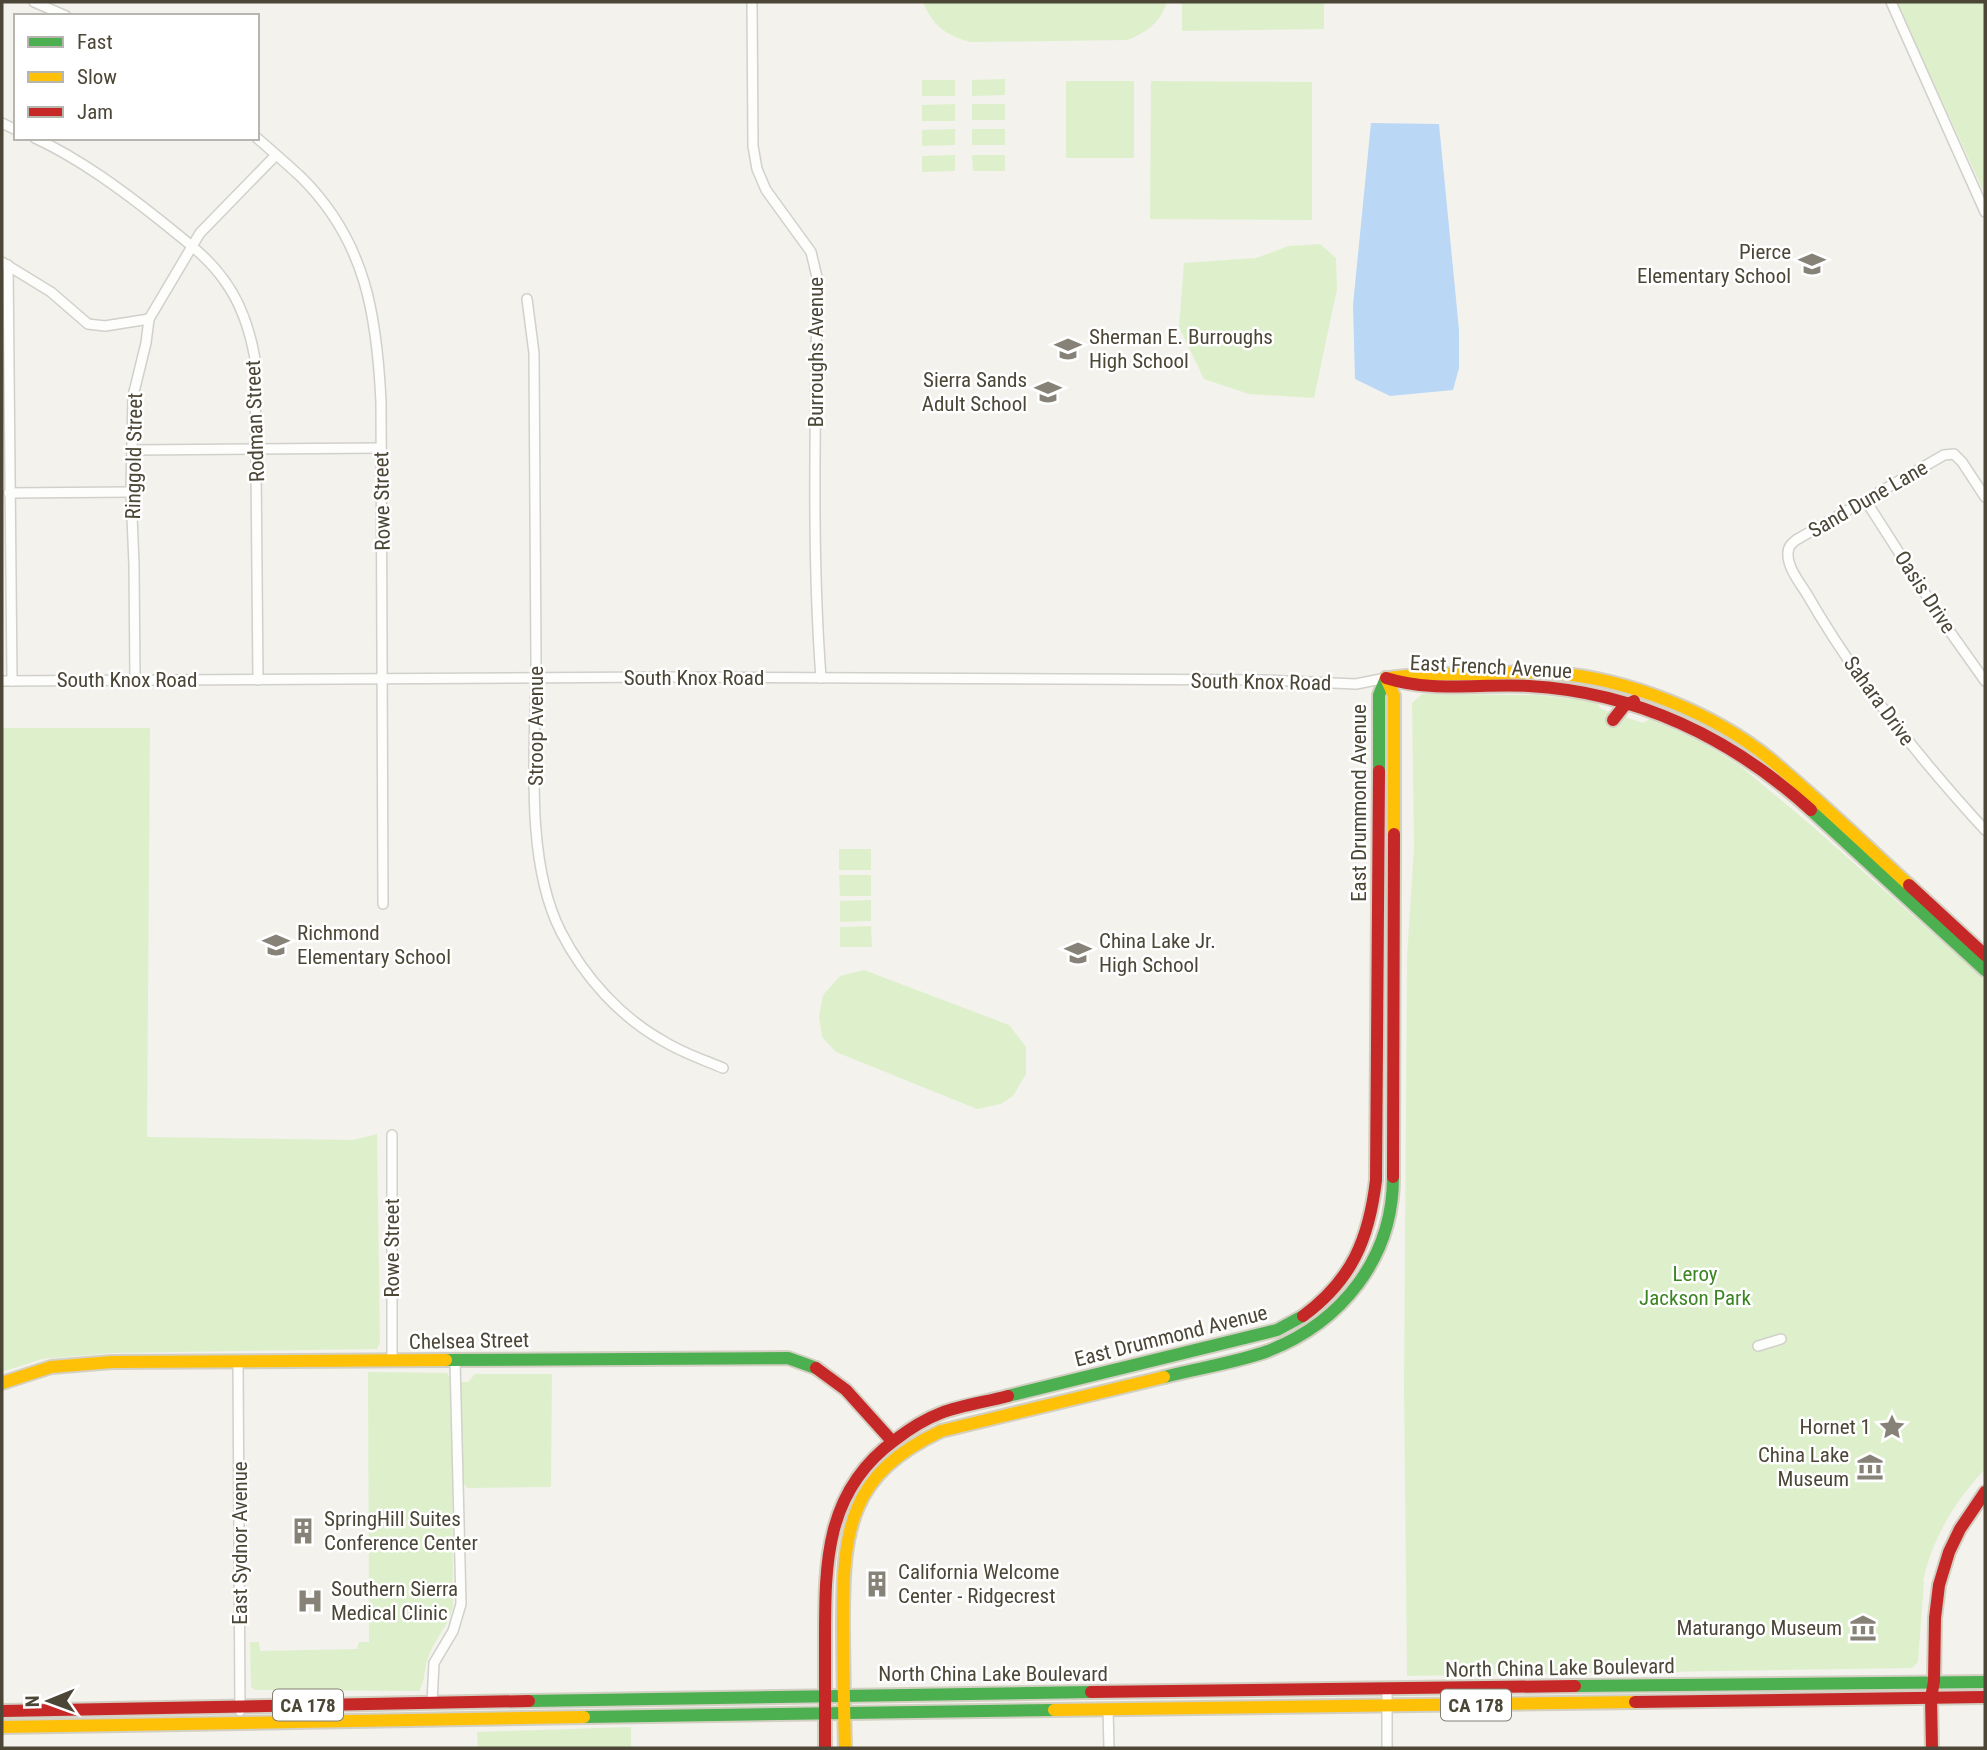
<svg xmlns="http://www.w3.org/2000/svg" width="1987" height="1750" viewBox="0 0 1987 1750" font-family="'Roboto Condensed',sans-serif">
  <rect width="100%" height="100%" fill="#f3f2ed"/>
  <g fill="#ddf0cb">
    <path d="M923 2H1167C1161 22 1146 33 1127 40L970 42C947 36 932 25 923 2Z"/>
    <polygon points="1182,2 1324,2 1324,29 1182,31"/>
    <polygon points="1896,2 1985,2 1985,194"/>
    <polygon points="1005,79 1005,95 972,96 972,80"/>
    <rect x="922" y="80" width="33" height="16"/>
    <rect x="1066" y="81" width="68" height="77"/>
    <polygon points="1151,81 1312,82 1312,220 1150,219"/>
    <polygon points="955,104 955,121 922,121 922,105"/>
    <rect x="972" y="104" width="33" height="16"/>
    <polygon points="955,129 955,145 922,146 922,130"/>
    <rect x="972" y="129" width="33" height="16"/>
    <polygon points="955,155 955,171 922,172 922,156"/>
    <polygon points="972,155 1005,155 1005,171 973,171"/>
    <polygon points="1320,244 1336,258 1337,289 1314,398 1249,394 1204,379 1179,327 1184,263 1256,258 1289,246"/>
    <path d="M1422 694 1537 695 1581 700 1597 703 1601 709 1643 723 1650 719 1698 740 1739 765 1811 825 1985 980V1469C1955 1501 1933 1537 1923 1581H1924L1918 1662 1912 1668 1407 1676 1404 1388 1407 958 1414 847 1412 703Z"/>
    <polygon points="2,728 150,728 147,1137 353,1140 377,1134 380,1342 377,1349 113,1353 42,1359 2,1372"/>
    <rect x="839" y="849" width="32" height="21"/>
    <polygon points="839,875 871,875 871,896 840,896"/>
    <polygon points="871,900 871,921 840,922 840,901"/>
    <polygon points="871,926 872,947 840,947 840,927"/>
    <polygon points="864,970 1009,1025 1026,1047 1026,1074 1013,1096 1001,1104 977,1109 836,1052 822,1037 819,1016 823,995 840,976"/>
    <path d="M368 1372 447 1373 452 1381 453 1606C449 1626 434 1639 428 1658 424 1669 425 1683 419 1691L255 1690 251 1687 250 1642H259L260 1651 357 1649 359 1642H369Z"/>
    <polygon points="475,1374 552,1374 551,1487 467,1488 459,1477 460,1382 468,1382"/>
    <polygon points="631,1727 631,1748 478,1748 477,1732"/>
  </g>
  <polygon fill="#bad7f5" points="1371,123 1439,124 1459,330 1459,368 1453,390 1390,396 1355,379 1353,305"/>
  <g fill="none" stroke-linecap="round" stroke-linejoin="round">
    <g stroke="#d1d0ca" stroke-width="12">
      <g id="street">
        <polyline points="34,2 66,16"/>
        <path d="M752 2 753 146 757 169 766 190 811 252 817 277C816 410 811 545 821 678"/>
        <polyline points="1891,2 1985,212"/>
        <polyline points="2,123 16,130"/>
        <path d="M35 138C80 159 122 190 161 221 183 239 207 256 224 280 241 303 250 330 255 359L258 680"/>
        <path d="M257 138C272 151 287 164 302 178 366 242 377 316 381 402L383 904"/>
        <polyline points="2,262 51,292 88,324 105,326 149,319"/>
        <polyline points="8,265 12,681"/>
        <path d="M527 299 534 353C535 456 536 558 536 660 536 743 523 858 561 932 584 977 621 1018 665 1042 683 1053 704 1060 723 1068"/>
        <polyline points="133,450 381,448"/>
        <polyline points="9,493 131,492"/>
        <path d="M1985 497 1962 462 1954 454 1944 455 1796 540C1791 544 1788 547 1788 553 1787 568 1801 584 1808 596 1857 681 1919 758 1985 830"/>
        <polyline points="1866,501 1946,626 1985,681"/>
        <polyline points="135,679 134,564 131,492 133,396 146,343 149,319 200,233 276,155"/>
        <polyline points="2,681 661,677 1262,680 1356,684 1386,678"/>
        <polyline points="392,1135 392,1361"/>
        <polyline points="1758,1346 1781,1339"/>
        <polyline points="238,1362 240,1711"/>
        <polyline points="1387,1689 1387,1748"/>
        <polyline points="432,1702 434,1663 453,1631 461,1604 455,1360"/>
        <polyline points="1108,1709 1109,1748"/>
      </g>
    </g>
    <g stroke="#d3d0c3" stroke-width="16">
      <g id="fast">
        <polyline points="1379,771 1379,695 1386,678"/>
        <polyline points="1811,810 1985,970"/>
        <polyline points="446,1360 788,1358 816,1368"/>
        <path d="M1164 1377C1198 1368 1235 1363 1268 1351 1342 1322 1393 1258 1393 1177"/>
        <polyline points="1008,1396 1277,1330 1303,1316"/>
        <polyline points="1575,1686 1985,1682"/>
        <polyline points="529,1701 1091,1692"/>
        <polyline points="584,1717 1054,1710"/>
      </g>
    </g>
    <g stroke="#d3d0c3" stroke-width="16">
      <g id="slow">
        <polyline points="1386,678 1394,696 1394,834"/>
        <path d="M1390 678C1422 673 1453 675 1486 674 1509 673 1532 671 1555 673 1628 679 1714 713 1770 759 1818 799 1863 843 1909 885"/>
        <polyline points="2,1383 51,1367 112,1362 446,1360"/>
        <polyline points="1054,1710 1635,1702"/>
        <polyline points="2,1727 584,1717"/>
        <path d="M845 1748C844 1705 843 1663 843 1620 843 1528 850 1474 941 1431L1164 1377"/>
      </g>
    </g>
    <g stroke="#d3d0c3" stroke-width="16">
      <g id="jam">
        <path d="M1386 678C1433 693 1481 683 1529 686 1636 692 1732 738 1811 810"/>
        <polyline points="1613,720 1624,706 1634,701"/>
        <polyline points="1909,885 1985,955"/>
        <polyline points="1393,1177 1394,834"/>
        <path d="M1303 1316C1352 1280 1369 1239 1376 1180L1379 771"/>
        <polyline points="816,1368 846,1390 891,1440"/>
        <polyline points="1091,1692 1575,1686"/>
        <polyline points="1635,1702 1985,1697"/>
        <polyline points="2,1711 529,1701"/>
        <path d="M825 1748C825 1712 825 1677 825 1641 825 1562 825 1491 895 1440 908 1430 925 1419 941 1413 962 1405 986 1402 1008 1396"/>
        <polyline points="1932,1748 1931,1698 1934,1681 1935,1618 1939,1585 1949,1552 1960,1529 1985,1492"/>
      </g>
    </g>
    <use href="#street" stroke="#fdfdfc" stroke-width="9"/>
    <use href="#fast" stroke="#4caf50" stroke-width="12"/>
    <use href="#slow" stroke="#ffc107" stroke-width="12"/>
    <use href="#jam" stroke="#c62828" stroke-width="12"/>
  </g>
  <defs>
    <g id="school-bare" transform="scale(2.1)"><path d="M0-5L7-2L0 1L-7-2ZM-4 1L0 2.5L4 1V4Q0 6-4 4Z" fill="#868277" stroke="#fff" stroke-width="2.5" paint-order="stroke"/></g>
    <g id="sight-bare" transform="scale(2.1)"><path d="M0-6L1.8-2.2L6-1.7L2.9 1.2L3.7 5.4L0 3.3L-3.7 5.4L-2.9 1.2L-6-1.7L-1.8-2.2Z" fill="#868277" stroke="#fff" stroke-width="2.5" paint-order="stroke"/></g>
    <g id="museum-bare" transform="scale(2.1)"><path d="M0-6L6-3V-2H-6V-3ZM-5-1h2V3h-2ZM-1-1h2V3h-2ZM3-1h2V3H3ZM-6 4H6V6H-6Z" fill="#868277" stroke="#fff" stroke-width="2.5" paint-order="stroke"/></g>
    <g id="building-bare" transform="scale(2.1)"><path d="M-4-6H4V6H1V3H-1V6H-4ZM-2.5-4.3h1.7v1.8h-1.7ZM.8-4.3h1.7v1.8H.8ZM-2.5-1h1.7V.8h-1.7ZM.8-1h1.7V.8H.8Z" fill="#868277" stroke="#fff" stroke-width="2.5" paint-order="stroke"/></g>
    <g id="hospital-bare" transform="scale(2.1)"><path d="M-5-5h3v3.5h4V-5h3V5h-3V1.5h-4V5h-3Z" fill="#868277" stroke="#fff" stroke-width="2.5" paint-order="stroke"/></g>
  </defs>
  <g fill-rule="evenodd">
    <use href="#school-bare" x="1812" y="264"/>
    <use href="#school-bare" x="1068" y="349"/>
    <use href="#school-bare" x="1048" y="392"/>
    <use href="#school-bare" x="276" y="945"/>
    <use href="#school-bare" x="1078" y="953"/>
    <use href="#sight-bare" x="1892" y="1427"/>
    <use href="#museum-bare" x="1870" y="1467"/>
    <use href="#building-bare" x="303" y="1531"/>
    <use href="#building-bare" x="877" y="1584"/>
    <use href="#hospital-bare" x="310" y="1601"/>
    <use href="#museum-bare" x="1863" y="1628"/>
  </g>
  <g text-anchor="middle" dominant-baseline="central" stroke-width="5" stroke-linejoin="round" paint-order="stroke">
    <g fill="#fff" stroke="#827e73" stroke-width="2">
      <rect x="273" y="1689.5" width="70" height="31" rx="5"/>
      <rect x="1441" y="1689.5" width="70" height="31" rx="5"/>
    </g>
    <g font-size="19" font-weight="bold" fill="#4c4637">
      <text x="308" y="1705">CA 178</text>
      <text x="1476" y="1705">CA 178</text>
    </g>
    <g font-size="21" fill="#4c4637" stroke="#fff" text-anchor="start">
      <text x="1791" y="252" text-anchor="end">Pierce<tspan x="1791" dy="24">Elementary School</tspan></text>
      <text x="1089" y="337">Sherman E. Burroughs<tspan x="1089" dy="24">High School</tspan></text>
      <text x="1027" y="380" text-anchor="end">Sierra Sands<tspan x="1027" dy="24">Adult School</tspan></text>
      <text x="297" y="933">Richmond<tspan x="297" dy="24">Elementary School</tspan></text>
      <text x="1099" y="941">China Lake Jr.<tspan x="1099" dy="24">High School</tspan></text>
      <text x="1871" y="1427" text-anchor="end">Hornet 1</text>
      <text x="1849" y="1455" text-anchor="end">China Lake<tspan x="1849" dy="24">Museum</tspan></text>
      <text x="324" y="1519">SpringHill Suites<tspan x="324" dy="24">Conference Center</tspan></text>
      <text x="898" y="1572">California Welcome<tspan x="898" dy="24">Center - Ridgecrest</tspan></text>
      <text x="331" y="1589">Southern Sierra<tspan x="331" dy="24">Medical Clinic</tspan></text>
      <text x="1842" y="1628" text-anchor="end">Maturango Museum</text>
    </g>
    <g font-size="21" fill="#4c4637" stroke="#fff">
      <text transform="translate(816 352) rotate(-90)">Burroughs Avenue</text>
      <text transform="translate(255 421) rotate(-92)">Rodman Street</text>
      <text transform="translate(134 456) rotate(-89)">Ringgold Street</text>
      <text transform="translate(1868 499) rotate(-30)">Sand Dune Lane</text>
      <text transform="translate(382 501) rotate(-91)">Rowe Street</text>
      <text transform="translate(1925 592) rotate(57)">Oasis Drive</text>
      <text transform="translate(1491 667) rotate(3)">East French Avenue</text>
      <text x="694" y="678">South Knox Road</text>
      <text x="127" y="680">South Knox Road</text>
      <text transform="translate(1261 682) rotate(1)">South Knox Road</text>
      <text transform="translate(1879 701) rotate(54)">Sahara Drive</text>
      <text transform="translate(536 726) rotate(-90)">Stroop Avenue</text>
      <text transform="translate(1359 803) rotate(-90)">East Drummond Avenue</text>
      <text transform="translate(392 1248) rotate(-90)">Rowe Street</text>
      <text transform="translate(1171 1336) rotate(-14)">East Drummond Avenue</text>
      <text transform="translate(469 1341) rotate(-1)">Chelsea Street</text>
      <text transform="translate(240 1543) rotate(-90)">East Sydnor Avenue</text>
      <text transform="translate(1560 1668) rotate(-1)">North China Lake Boulevard</text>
      <text x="993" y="1674">North China Lake Boulevard</text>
    </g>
    <g font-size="21" fill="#3c8523" stroke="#fff">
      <text x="1695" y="1274">Leroy<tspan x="1695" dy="24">Jackson Park</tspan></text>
    </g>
  </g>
  <rect width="1987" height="1750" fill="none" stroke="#4c4637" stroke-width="7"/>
  <rect x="14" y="14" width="245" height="126" fill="#ffffff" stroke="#b7b5af" stroke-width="2"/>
  <rect x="28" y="37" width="35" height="10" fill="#4caf50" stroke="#b7b5af" stroke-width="2"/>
  <text x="77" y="49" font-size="21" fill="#4c4637">Fast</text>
  <rect x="28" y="72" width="35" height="10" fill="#ffc107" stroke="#b7b5af" stroke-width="2"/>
  <text x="77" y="84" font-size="21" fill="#4c4637">Slow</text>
  <rect x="28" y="107" width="35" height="10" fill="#c62828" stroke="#b7b5af" stroke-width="2"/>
  <text x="77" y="119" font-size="21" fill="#4c4637">Jam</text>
  <g transform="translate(49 1701) rotate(269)" stroke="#ffffff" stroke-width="5" paint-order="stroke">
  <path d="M0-5L12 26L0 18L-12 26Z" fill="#4c4637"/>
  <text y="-10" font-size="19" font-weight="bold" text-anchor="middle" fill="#4c4637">N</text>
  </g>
</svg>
